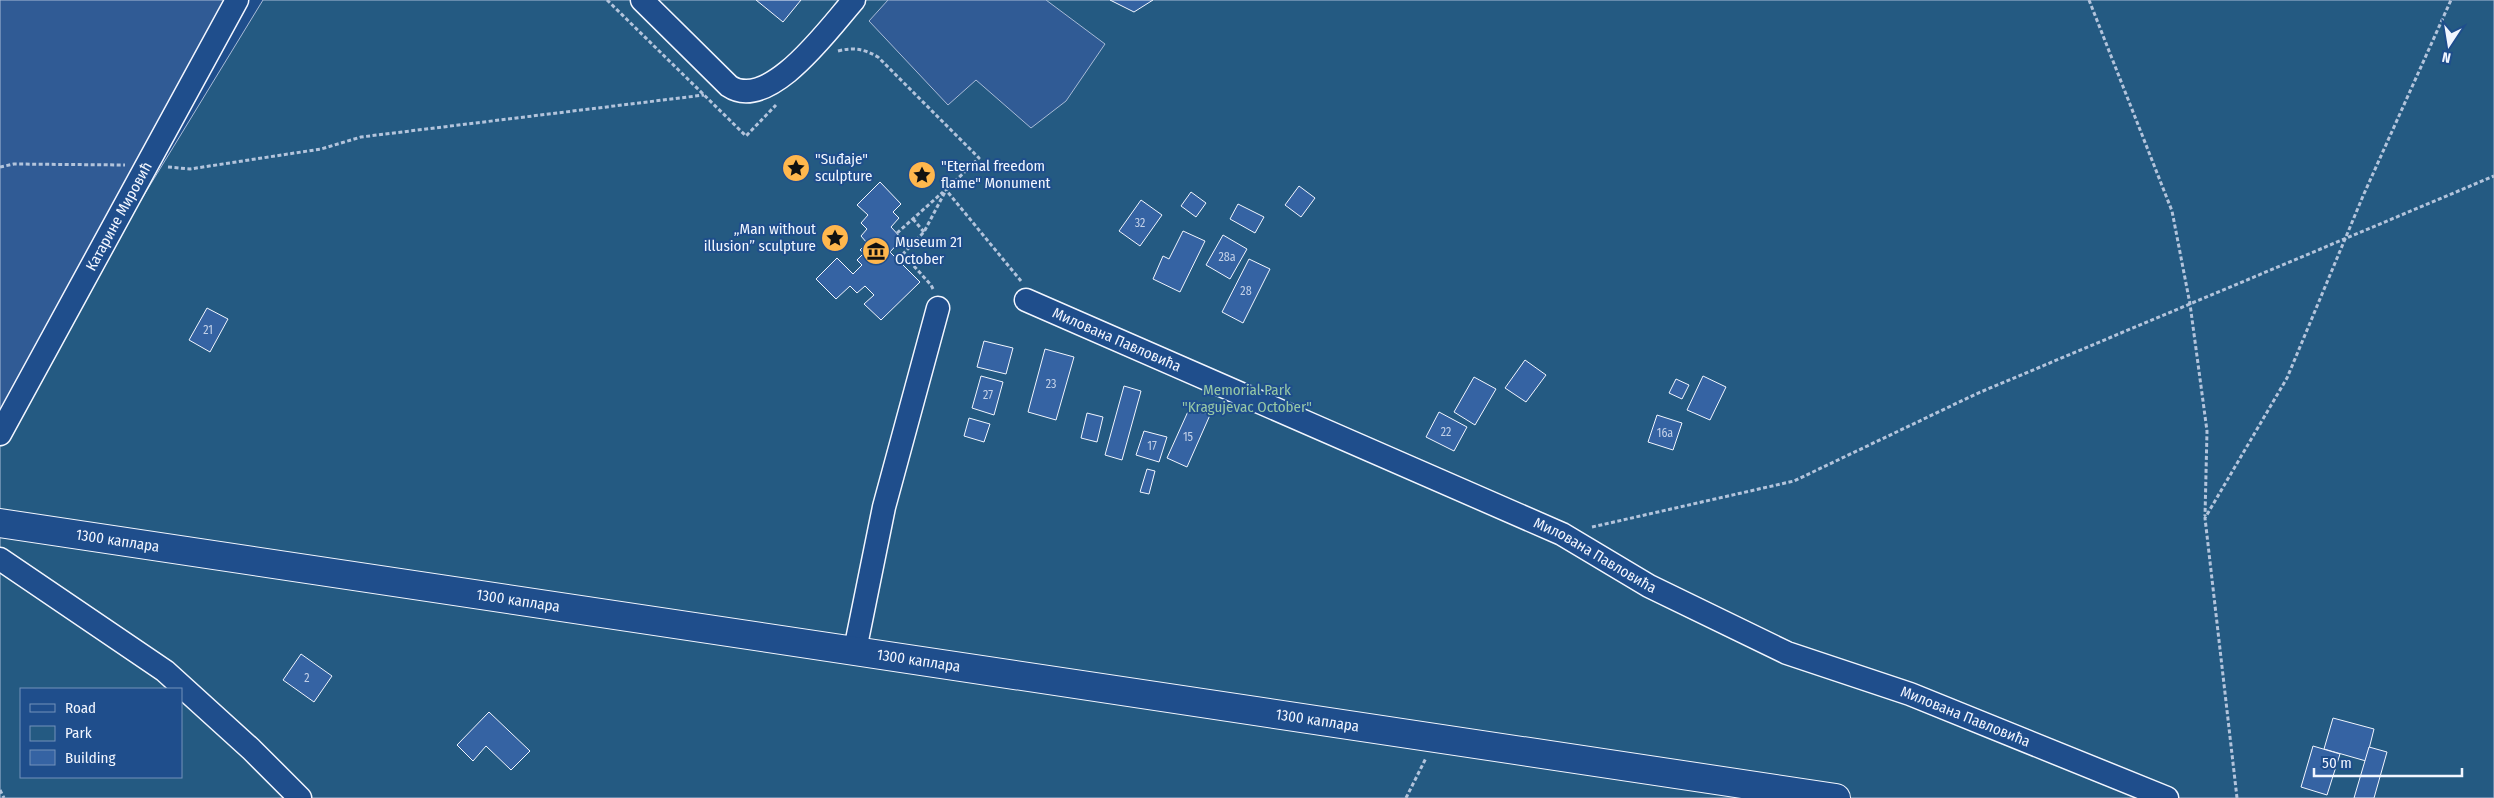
<svg xmlns="http://www.w3.org/2000/svg" width="2494" height="798" viewBox="0 0 2494 798" font-family="'Fira Sans Condensed',sans-serif">
  <rect width="100%" height="100%" fill="#1f4e8c"/>
  <path fill="#245a82" stroke="#a8bbd7" fill-rule="evenodd" d="M263 0H2494V798H0V431ZM21 689H181V777H21Z"/>
  <g fill="#305b95" stroke="#a8bbd7">
    <polygon points="0,0 237,0 0,415"/>
    <polygon points="888,0 1046,0 1105,44 1066,101 1031,128 976,80 948,105 869,21"/>
  </g>
  <g fill="#3563a3" stroke="#f2f6ff">
    <polygon points="756,0 801,0 783,22"/>
    <polygon points="1110,0 1153,0 1134,12"/>
    <polygon points="880,182 901,204 893,212 899,218 891,227 902,239 890,252 920,282 881,320 864,304 874,295 865,286 857,293 850,286 836,299 816,279 837,258 853,274 862,265 857,260 864,253 860,250 867,243 861,236 867,229 861,223 868,215 857,205"/>
    <polygon points="1299,186 1315,198 1301,217 1285,205"/>
    <polygon points="1191,192 1206,203 1196,217 1181,206"/>
    <polygon points="1141,200 1162,215 1140,246 1119,231"/>
    <polygon points="1238,204 1264,217 1255,233 1230,219"/>
    <polygon points="1183,231 1205,241 1180,292 1153,279 1163,256 1169,259"/>
    <polygon points="1223,235 1247,249 1230,279 1206,265"/>
    <polygon points="1249,259 1270,269 1243,323 1222,312"/>
    <polygon points="207,308 228,319 210,352 189,340"/>
    <polygon points="984,341 1013,348 1006,374 977,367"/>
    <polygon points="1045,349 1074,357 1056,420 1028,412"/>
    <polygon points="1525,360 1546,375 1526,402 1505,388"/>
    <polygon points="981,376 1003,382 994,415 972,408"/>
    <polygon points="1703,376 1726,387 1710,420 1687,410"/>
    <polygon points="1474,377 1496,389 1475,425 1454,412"/>
    <polygon points="1676,379 1689,385 1682,399 1669,393"/>
    <polygon points="1124,386 1141,391 1122,460 1105,455"/>
    <polygon points="1190,407 1210,415 1187,467 1167,458"/>
    <polygon points="1439,412 1467,427 1454,451 1426,437"/>
    <polygon points="1087,413 1103,417 1097,442 1081,438"/>
    <polygon points="1657,415 1682,423 1673,450 1648,442"/>
    <polygon points="969,418 990,424 984,442 964,436"/>
    <polygon points="1144,431 1167,437 1159,462 1136,455"/>
    <polygon points="1147,469 1155,471 1149,494 1140,492"/>
    <polygon points="301,654 332,676 314,702 283,680"/>
    <polygon points="489,712 530,751 511,770 486,746 473,761 457,745"/>
    <polygon points="2333,718 2374,729 2366,761 2324,749"/>
    <polygon points="2313,746 2340,754 2327,795 2301,787"/>
    <polygon points="2369,747 2387,752 2374,798 2354,798"/>
  </g>
  <g fill="none" stroke-linecap="round" stroke-linejoin="round">
    <g stroke="#f2f6ff" stroke-width="25">
      <g id="minor">
        <path d="M642 0 729 86C769 113 830 27 854 0"/>
        <path id="s1" d="M1026 300 1562 534 1649 586 1787 653 1910 694 2167 798"/>
        <path id="s2" d="M0 434 237 0"/>
        <polyline points="0,559 165,671 251,749 300,798"/>
        <polyline points="855,650 884,507 938,308"/>
      </g>
    </g>
    <g stroke="#f2f6ff" stroke-width="30">
      <g id="major">
        <path id="s3" d="M0 523 1836 798"/>
      </g>
    </g>
    <g stroke="#b3c4dc" stroke-width="3" stroke-dasharray="4 2.5" stroke-linecap="butt">
      <polyline points="607,0 746,136 776,105"/>
      <polyline points="2089,0 2172,211 2190,304 2207,431 2205,516"/>
      <path d="M838 51C854 47 864 49 878 57L979 158 946 190 1021 281"/>
      <polyline points="0,167 14,164 125,165"/>
      <polyline points="168,167 190,169 321,149 361,137 704,95"/>
      <polyline points="913,219 924,232"/>
      <polyline points="897,233 943,192"/>
      <polyline points="933,289 931,285 903,254 924,232 946,190"/>
      <polyline points="1592,527 1794,481 1976,394 2494,176"/>
      <polyline points="0,790 4,798"/>
      <polyline points="1406,798 1426,758"/>
      <polyline points="2237,798 2205,518 2287,378 2363,196 2451,0"/>
    </g>
    <use href="#minor" stroke="#1f4e8c" stroke-width="22"/>
    <use href="#major" stroke="#1f4e8c" stroke-width="28"/>
  </g>
  <defs>
    <g id="sight-disc" transform="scale(1.4375)"><circle r="9.5" fill="#ffb74d" stroke="#1f4e8c"/><path d="M0-6L1.8-2.2L6-1.7L2.9 1.2L3.7 5.4L0 3.3L-3.7 5.4L-2.9 1.2L-6-1.7L-1.8-2.2Z" fill="#111"/></g>
    <g id="museum-disc" transform="scale(1.4375)"><circle r="9.5" fill="#ffb74d" stroke="#1f4e8c"/><path d="M0-6L6-3V-2H-6V-3ZM-5-1h2V3h-2ZM-1-1h2V3h-2ZM3-1h2V3H3ZM-6 4H6V6H-6Z" fill="#111"/></g>
  </defs>
  <g fill-rule="evenodd">
    <use href="#sight-disc" x="796" y="168"/>
    <use href="#sight-disc" x="922" y="175"/>
    <use href="#sight-disc" x="835" y="238"/>
    <use href="#museum-disc" x="876" y="251"/>
  </g>
  <g text-anchor="middle" dominant-baseline="central" stroke-width="4" stroke-linejoin="round" paint-order="stroke">
    <g font-size="12" fill="#c3d1e8">
      <text x="1140" y="223">32</text>
      <text x="1227" y="257">28a</text>
      <text x="1246" y="291">28</text>
      <text x="208" y="330">21</text>
      <text x="1051" y="384">23</text>
      <text x="988" y="395">27</text>
      <text x="1446" y="432">22</text>
      <text x="1665" y="433">16a</text>
      <text x="1188" y="437">15</text>
      <text x="1152" y="446">17</text>
      <text x="307" y="678">2</text>
    </g>
    <g font-size="15" fill="#f2f6ff" stroke="#1f4e8c" text-anchor="start">
      <text x="815" y="159">"Suđaje"<tspan x="815" dy="17">sculpture</tspan></text>
      <text x="941" y="166">"Eternal freedom<tspan x="941" dy="17">flame" Monument</tspan></text>
      <text x="816" y="229" text-anchor="end">„Man without<tspan x="816" dy="17">illusion” sculpture</tspan></text>
      <text x="895" y="242">Museum 21<tspan x="895" dy="17">October</tspan></text>
    </g>
    <g font-size="15" fill="#f2f6ff" stroke="#1f4e8c">
      <text stroke="none"><textPath href="#s2" startOffset="248">Катарине Мировић</textPath></text>
      <text stroke="none"><textPath href="#s1" startOffset="99">Милована Павловића</textPath></text>
      <text stroke="none"><textPath href="#s3" startOffset="119">1300 каплара</textPath></text>
      <text stroke="none"><textPath href="#s1" startOffset="624">Милована Павловића</textPath></text>
      <text stroke="none"><textPath href="#s3" startOffset="524">1300 каплара</textPath></text>
      <text stroke="none"><textPath href="#s3" startOffset="929">1300 каплара</textPath></text>
      <text stroke="none"><textPath href="#s1" startOffset="1029">Милована Павловића</textPath></text>
      <text stroke="none"><textPath href="#s3" startOffset="1332">1300 каплара</textPath></text>
    </g>
    <g font-size="15" fill="#97c8a6" stroke="#1f4e8c">
      <text x="1247" y="390">Memorial Park<tspan x="1247" dy="17">"Kragujevac October"</tspan></text>
    </g>
  </g>
  <rect x="20" y="688" width="162" height="90" fill="#1f4e8c" stroke="#7391ba"/>
  <rect x="30" y="704" width="25" height="8" fill="#1f4e8c" stroke="#7391ba"/>
  <text x="65" y="713" font-size="15" fill="#f2f6ff">Road</text>
  <rect x="30" y="726" width="25" height="15" fill="#245a82" stroke="#7391ba"/>
  <text x="65" y="738" font-size="15" fill="#f2f6ff">Park</text>
  <rect x="30" y="750" width="25" height="15" fill="#3563a3" stroke="#7391ba"/>
  <text x="65" y="763" font-size="15" fill="#f2f6ff">Building</text>
  <g transform="translate(2449 45) rotate(192)" stroke="#1f4e8c" stroke-width="4" paint-order="stroke">
  <path d="M0-4L9 19L0 12L-9 19Z" fill="#f2f6ff"/>
  <text y="-8" font-size="14" font-weight="bold" text-anchor="middle" fill="#f2f6ff">N</text>
  </g>
  <path d="M2314 768v8h148v-8" fill="none" stroke="#f2f6ff" stroke-width="2.5"/>
  <text x="2322" y="768" font-size="15" fill="#f2f6ff" stroke="#1f4e8c" stroke-width="4" paint-order="stroke">50 m</text>
</svg>
